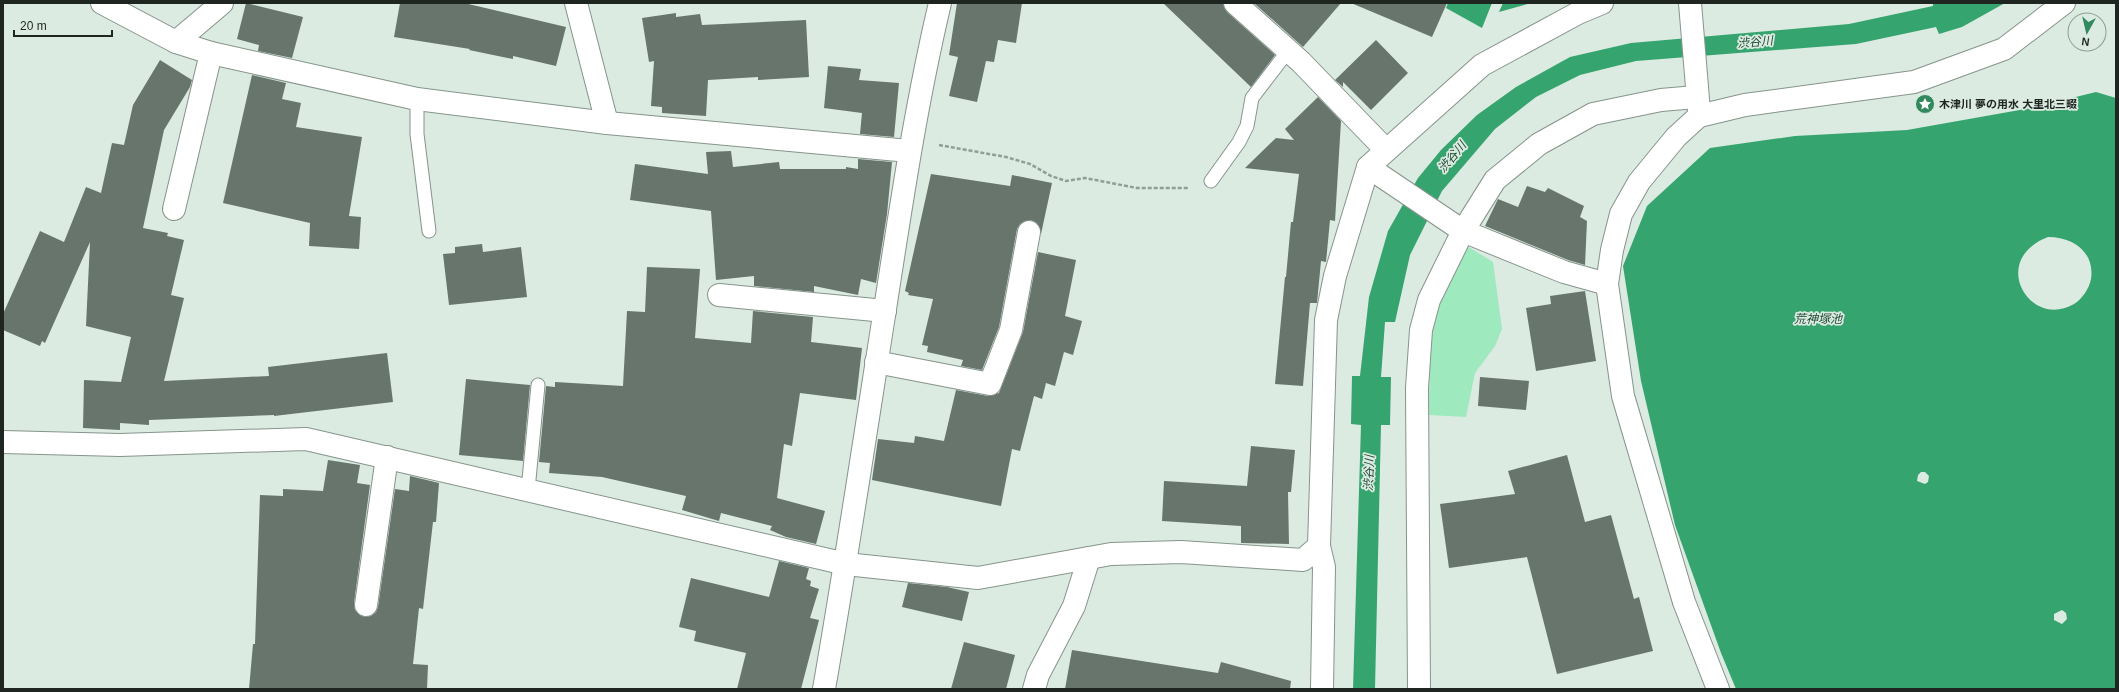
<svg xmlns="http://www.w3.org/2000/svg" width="2119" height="692" viewBox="0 0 2119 692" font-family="Helvetica,'Noto Sans JP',sans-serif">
  <rect width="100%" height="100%" fill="#dbebe1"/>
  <polygon fill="#9ee9bd" points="1462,243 1493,262 1502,329 1495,346 1475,373 1466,417 1429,415 1430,341 1433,305"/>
  <g fill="#36a46e" fill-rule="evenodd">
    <polygon points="1448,3 1492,3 1482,28 1446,8"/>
    <polygon points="1503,3 1531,3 1499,12"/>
    <polygon points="1933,3 2005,3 1962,27 1939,34 1936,27 1856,44 1636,61 1580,75 1536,97 1495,129 1442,191 1410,255 1395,322 1385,322 1381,377 1391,377 1390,425 1381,425 1375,689 1353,689 1361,425 1351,424 1352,376 1360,376 1369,297 1388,231 1418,178 1441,150 1477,115 1516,87 1570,57 1631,43 1849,24 1933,6"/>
    <path d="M2096 92 2116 98V689H1736L1721 653 1675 525 1641 381 1623 266 1647 206 1710 148 1795 136 1907 130 2031 108ZM2048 237C2073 237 2095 252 2091 279 2089 289 2082 299 2074 304 2030 330 1988 260 2048 237ZM1921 472H1925L1929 476 1928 482 1925 484 1917 481 1918 475ZM2062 610 2066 613 2067 619 2062 624 2054 620V614Z"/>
  </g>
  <g fill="#67756c">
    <polygon points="246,3 303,17 292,58 258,51 259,45 237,39"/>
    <polygon points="400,3 464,3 566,27 556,66 513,56 513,59 469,50 470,49 394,37"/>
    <polygon points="957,3 1022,3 1016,43 998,40 994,62 986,61 977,102 949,96 958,57 949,55"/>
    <polygon points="1163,3 1223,3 1227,12 1275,55 1251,87"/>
    <polygon points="1254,3 1341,3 1303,47"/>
    <polygon points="1351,3 1447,3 1432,37"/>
    <polygon points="676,13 676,17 700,14 702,25 806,20 809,77 758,80 758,77 708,80 706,116 662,113 662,107 651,106 654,61 649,62 642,18"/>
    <polygon points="1376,40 1408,73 1371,110 1343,82 1343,87 1335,80"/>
    <polygon points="160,60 192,80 190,87 164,130 143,228 168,233 167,236 184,240 171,295 184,298 164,381 269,376 268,367 387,353 393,402 274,416 274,415 149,420 149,425 120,423 120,430 83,428 84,380 121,382 131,337 86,326 90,242 45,343 42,341 40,346 3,330 3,314 40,231 64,242 86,187 101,193 112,143 124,145 133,105"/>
    <polygon points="828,66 861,69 859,80 899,83 894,137 860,134 862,113 824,108"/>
    <polygon points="252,75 286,83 282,99 301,103 296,127 362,137 349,216 361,217 359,249 309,246 310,223 223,203"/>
    <polygon points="1318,97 1341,121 1335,221 1330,220 1326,262 1321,261 1317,303 1310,303 1303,386 1275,384 1285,277 1286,277 1291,222 1293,222 1299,174 1245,168 1276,138 1294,140 1285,129"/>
    <polygon points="731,151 733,167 779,162 780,169 846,169 846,167 858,169 858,159 892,162 887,214 876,283 861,279 858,295 814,286 814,292 754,286 754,276 716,280 711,211 630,200 635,164 708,174 706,152"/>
    <polygon points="931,174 1010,186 1012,175 1052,183 1041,234 1037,223 1031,220 1020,224 1017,229 999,327 982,370 961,366 963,360 927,352 928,346 922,345 933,299 908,295 909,293 905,291"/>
    <polygon points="1527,186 1545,192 1548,188 1584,206 1580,217 1587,221 1585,265 1568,260 1485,226 1498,199 1518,207"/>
    <polygon points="482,244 483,252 521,247 527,297 449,305 443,254 455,253 455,247"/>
    <polygon points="1038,252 1076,260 1065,316 1082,321 1073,355 1064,352 1055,386 1046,383 1042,399 1034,396 1020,451 1012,449 1001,506 872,480 878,439 914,443 915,436 944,441 956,390 988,396 999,393 1023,332"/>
    <polygon points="647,267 700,269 695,338 751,343 753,311 813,317 811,342 862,348 856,400 800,393 792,446 784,444 777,498 825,511 816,544 786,537 770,530 772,526 721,513 719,521 682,510 686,496 602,477 549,473 550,463 539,462 546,386 555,387 555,382 623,386 627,311 645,312"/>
    <polygon points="1585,291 1596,361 1536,371 1526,308 1551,304 1550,296"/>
    <polygon points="1480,377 1529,381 1526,410 1478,406"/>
    <polygon points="466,379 530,385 523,461 459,455"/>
    <polygon points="1251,446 1295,450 1291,492 1288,492 1289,544 1241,543 1241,526 1162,521 1164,481 1247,486"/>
    <polygon points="1567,455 1585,522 1611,515 1634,599 1639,597 1653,651 1557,674 1527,557 1449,568 1440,504 1515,494 1508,471"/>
    <polygon points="328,460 360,465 357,483 370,485 354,603 355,610 364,617 371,616 376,612 378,607 395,489 409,491 410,476 439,483 436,522 433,522 423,609 419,608 413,664 428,665 427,689 249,689 253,644 255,644 260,495 283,496 283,489 323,491"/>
    <polygon points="779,561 809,568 806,579 811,581 810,586 819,589 810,618 819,620 801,689 737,689 746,653 694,641 696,631 679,627 691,578 769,597"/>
    <polygon points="908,583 947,587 969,592 962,621 902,607"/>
    <polygon points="964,642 1015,655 1006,689 951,689"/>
    <polygon points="1072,650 1218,673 1221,662 1291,681 1290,689 1065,689"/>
  </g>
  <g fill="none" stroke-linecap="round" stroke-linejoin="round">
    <g stroke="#86948b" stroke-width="15">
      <g id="service">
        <polyline points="417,99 417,134 429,231"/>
        <polyline points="1211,181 1239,142 1247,126 1252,98 1288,51"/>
        <polyline points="528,490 538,385"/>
      </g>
    </g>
    <g stroke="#86948b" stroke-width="24">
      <g id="minor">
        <polyline points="102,3 176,42 211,53 417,99 607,123 909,151"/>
        <polyline points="576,3 607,123"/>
        <polyline points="1235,3 1301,62 1386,150"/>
        <polyline points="1690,3 1699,111"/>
        <polyline points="176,42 222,3"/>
        <polyline points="1368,167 1463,231 1564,272 1607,284"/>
        <polyline points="174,209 211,53"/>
        <polyline points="719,295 885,311"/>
        <polyline points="876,362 990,384 1011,330 1029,232"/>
        <polyline points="3,442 120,445 306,439 846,564 978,578 1111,554 1181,552 1303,560 1319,546 1326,320 1335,276 1368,167 1482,65 1578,13 1602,3"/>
        <polyline points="1319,546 1324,567 1322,689"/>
        <polyline points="366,605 387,457"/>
        <path d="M824 689C846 563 865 436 885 309 901 206 916 104 940 3"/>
        <polyline points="1034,689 1038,675 1074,606 1089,558"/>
        <polyline points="1419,689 1417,388 1421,330 1429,300 1463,231 1495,180 1539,144 1593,114 1661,100 1696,97"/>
        <polyline points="1718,689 1684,602 1623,396 1607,284 1612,250 1621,214 1639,182 1676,137 1699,116 1745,105 1914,82 2004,49 2064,3"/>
      </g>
    </g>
    <polyline stroke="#919d95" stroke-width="2.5" stroke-dasharray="4 2" stroke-linecap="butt" points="939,145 1006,157 1030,164 1051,176 1066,181 1085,178 1137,188 1189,188"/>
    <use href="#service" stroke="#fff" stroke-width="13"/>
    <use href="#minor" stroke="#fff" stroke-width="22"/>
  </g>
  <defs>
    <g id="sight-disc" transform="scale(1)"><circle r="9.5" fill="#32895d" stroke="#dbebe1"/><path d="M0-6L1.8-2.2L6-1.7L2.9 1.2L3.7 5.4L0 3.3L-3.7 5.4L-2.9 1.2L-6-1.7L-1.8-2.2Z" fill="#fff"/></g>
  </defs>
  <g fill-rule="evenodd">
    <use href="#sight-disc" x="1925" y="104"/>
  </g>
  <g text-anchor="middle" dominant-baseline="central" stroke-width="3.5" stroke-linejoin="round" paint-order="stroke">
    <g font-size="11" font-weight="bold" fill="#1f2521" stroke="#dbebe1" text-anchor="start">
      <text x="1939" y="104">木津川 夢の用水 大里北三畷</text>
    </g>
    <g font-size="12" font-style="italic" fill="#1e4a33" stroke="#dbebe1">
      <text transform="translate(1755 42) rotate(-5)">渋谷川</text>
      <text transform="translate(1452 157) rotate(-50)">渋谷川</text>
      <text x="1818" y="319">荒神塚池</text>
      <text transform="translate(1369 473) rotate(-88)">渋谷川</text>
    </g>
  </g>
  <rect width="2119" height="692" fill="none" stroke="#1f2521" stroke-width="8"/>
  <g transform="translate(2087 32) rotate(188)"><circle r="19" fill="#dbebe1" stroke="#909c94"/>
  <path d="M0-3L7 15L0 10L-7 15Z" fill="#32895d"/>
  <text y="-6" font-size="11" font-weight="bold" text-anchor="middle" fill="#1f2521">N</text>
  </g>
  <path d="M14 30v6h98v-6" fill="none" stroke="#1f2521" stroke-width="2"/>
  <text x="20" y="30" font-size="12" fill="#1f2521" stroke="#dbebe1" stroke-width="3" paint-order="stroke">20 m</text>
</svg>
